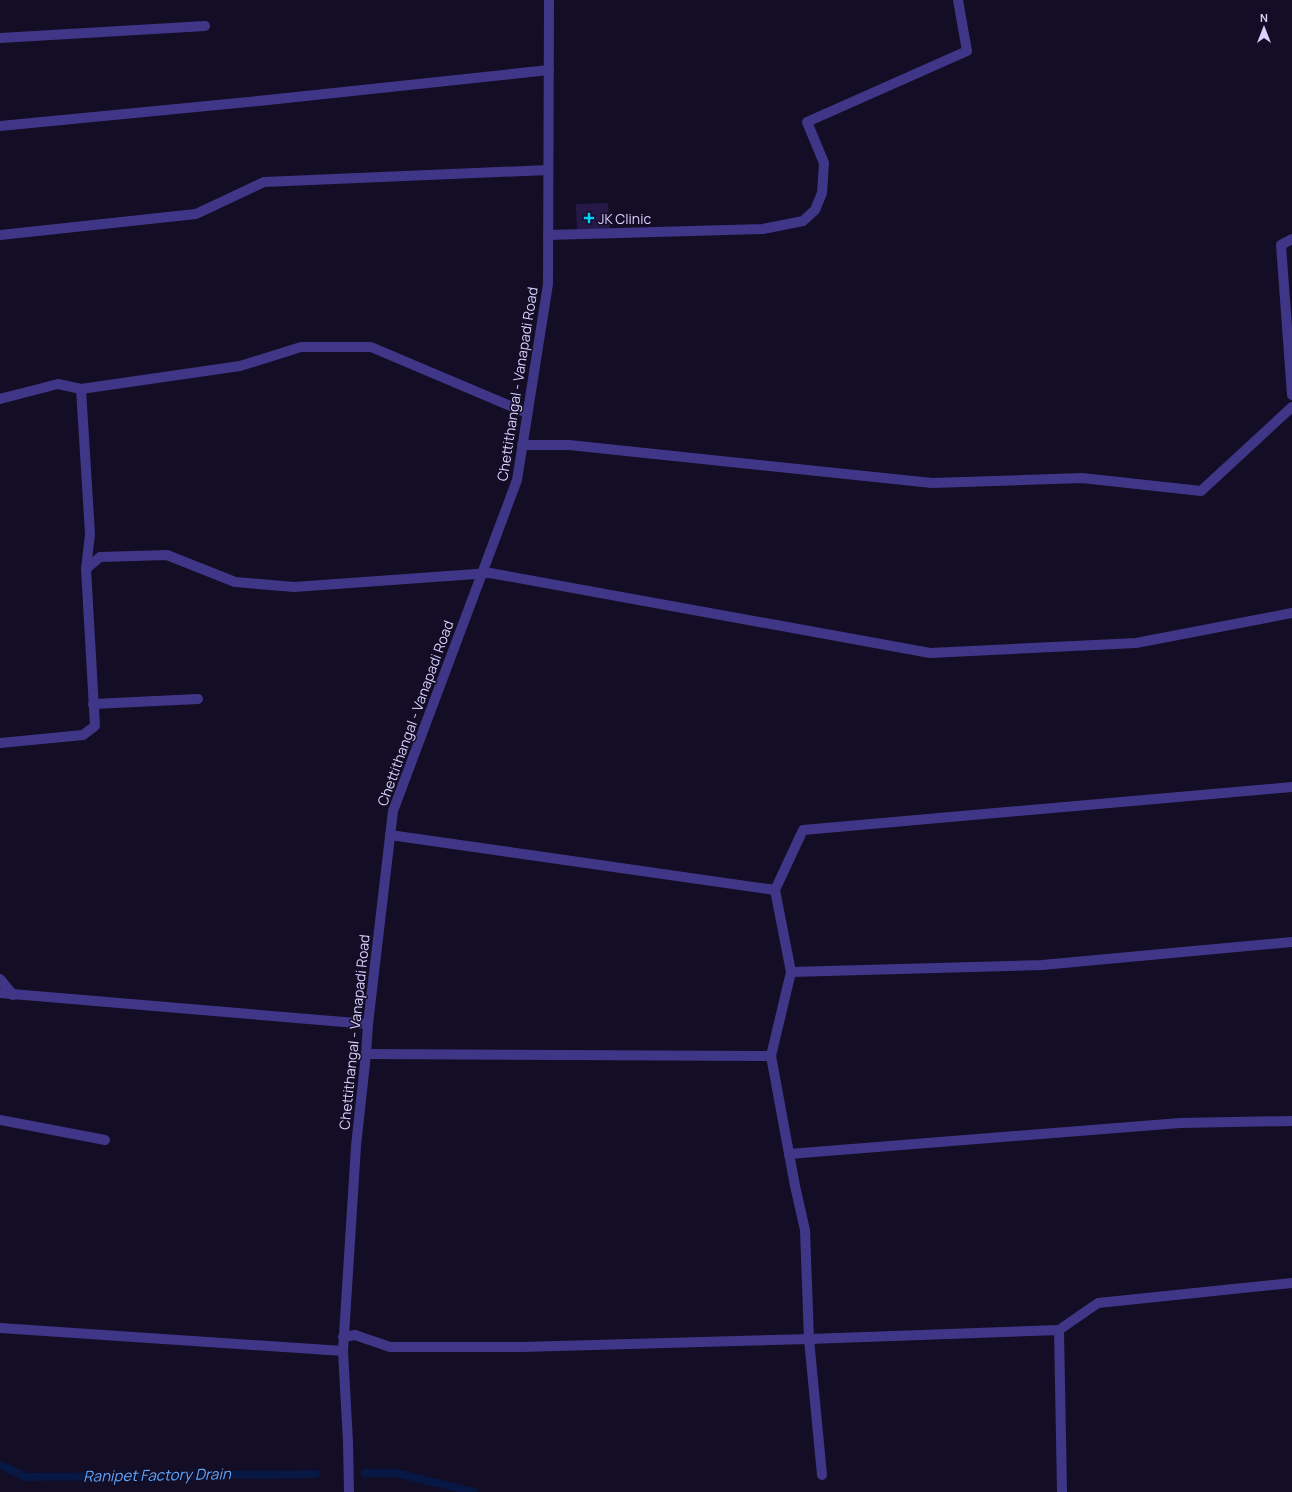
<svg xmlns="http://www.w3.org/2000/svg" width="1292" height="1492" viewBox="0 0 1292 1492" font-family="Manrope,sans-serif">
  <rect width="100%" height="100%" fill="#130d25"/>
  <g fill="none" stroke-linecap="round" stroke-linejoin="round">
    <g stroke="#071844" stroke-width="8">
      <polyline points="0,1465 26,1477 316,1474"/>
      <polyline points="365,1473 396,1473 474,1492"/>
    </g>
  </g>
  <polygon fill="#261847" points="608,203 610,235 577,236 576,204"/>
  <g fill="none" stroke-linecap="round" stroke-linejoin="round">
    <g stroke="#403687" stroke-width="10">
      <polyline points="0,38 205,26"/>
      <polyline points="0,126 268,100 549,70"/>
      <polyline points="0,235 196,214 264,182 548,170"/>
      <polyline points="548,235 763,229 803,221 815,210 822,193 824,163 807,122 967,51 958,0"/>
      <polyline points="1292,239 1281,245 1292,395"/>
      <polyline points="81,389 90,534 86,569"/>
      <polyline points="0,399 58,384 81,389 240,366 301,347 371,347 527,413"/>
      <polyline points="522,445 569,445 932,483 1082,478 1201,491 1292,407"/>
      <polyline points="93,704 198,699"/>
      <polyline points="0,743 83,735 95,726 86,569 100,557 167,555 235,582 294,587 490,573 930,653 1136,643 1292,613"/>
      <polyline points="390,835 775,890"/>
      <polyline points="791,972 1042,965 1292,942"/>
      <polyline points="0,979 13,995"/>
      <polyline points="0,993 368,1024"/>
      <polyline points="366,1054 771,1056 795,1186 805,1230 809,1339 1059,1330 1062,1492"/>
      <polyline points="771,1056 791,972 775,890 803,830 1292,787"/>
      <polyline points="0,1120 105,1140"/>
      <polyline points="789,1154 1180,1123 1292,1121"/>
      <polyline points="0,1328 343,1351"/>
      <polyline points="1059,1330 1098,1303 1292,1283"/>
      <polyline points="343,1337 355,1335 390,1347 522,1347 809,1339 822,1475"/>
    </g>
    <polyline stroke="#403687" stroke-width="10" points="349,1492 348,1442 343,1351 356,1146 366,1054 368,1024 393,811 517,480 548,284 549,0"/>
  </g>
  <path fill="#00cefc" stroke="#130d25" stroke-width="1.5" d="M587 212h4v4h4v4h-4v4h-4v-4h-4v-4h4z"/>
  <g text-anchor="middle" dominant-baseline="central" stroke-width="3" stroke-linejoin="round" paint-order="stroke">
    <g font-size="14" fill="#dad1ff" stroke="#130d25" text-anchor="start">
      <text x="598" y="218">JK Clinic</text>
    </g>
    <g font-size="14" fill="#dad1ff" stroke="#130d25">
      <text transform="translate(517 384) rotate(-81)">Chettithangal - Vanapadi Road</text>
      <text transform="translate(415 713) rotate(-70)">Chettithangal - Vanapadi Road</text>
      <text transform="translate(354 1032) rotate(-84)">Chettithangal - Vanapadi Road</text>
    </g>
    <g font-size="15" font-style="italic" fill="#5fa8ff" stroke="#130d25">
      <text transform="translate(157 1475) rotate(-1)">Ranipet Factory Drain</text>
    </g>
  </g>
  <g transform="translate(1264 28)" stroke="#130d25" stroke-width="3" paint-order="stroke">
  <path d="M0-3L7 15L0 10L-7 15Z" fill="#dad1ff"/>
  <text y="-6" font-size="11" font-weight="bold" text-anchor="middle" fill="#dad1ff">N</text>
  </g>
</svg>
